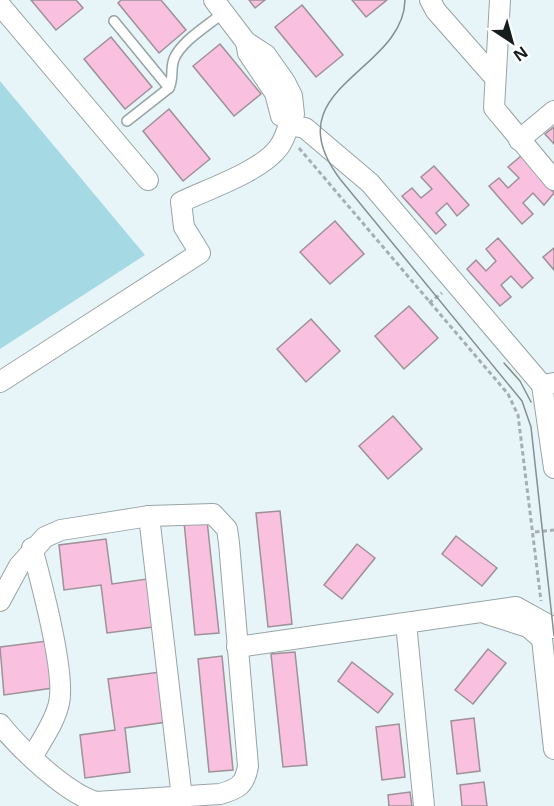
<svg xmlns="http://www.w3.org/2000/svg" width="554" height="806" viewBox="0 0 554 806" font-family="'Noto Sans',sans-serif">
  <rect width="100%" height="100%" fill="#e8f5f8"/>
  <polygon fill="#a5dae5" points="0,81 145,255 0,349"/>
  <g fill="#fac0df" stroke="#9d9298" stroke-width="1.5">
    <polygon points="31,0 76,0 83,8 56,30"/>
    <polygon points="121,0 161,0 186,30 159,53 118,3"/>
    <polygon points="249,0 265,0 255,8"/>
    <polygon points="352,0 387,0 366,17"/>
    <polygon points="302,5 343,55 316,77 275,27"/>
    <polygon points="111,37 152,87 125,109 84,59"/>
    <polygon points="220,44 261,94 234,116 193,66"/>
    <polygon points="169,109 210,159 183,181 143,131"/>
    <polygon points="554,127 554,144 545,134"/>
    <polygon points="521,156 554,193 544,205 533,193 523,203 533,214 522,224 489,186 499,178 508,188 519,178 508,167"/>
    <polygon points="434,166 469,205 457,216 447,203 436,213 446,225 436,234 402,196 412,188 421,198 432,189 421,177"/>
    <polygon points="335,221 364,254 330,284 300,252"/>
    <polygon points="498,238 533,278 522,288 511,276 501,285 511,297 500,306 467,269 476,260 486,271 496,261 486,249"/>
    <polygon points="554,248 554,270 543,257"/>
    <polygon points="409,306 438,338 404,369 375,336"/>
    <polygon points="311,319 340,351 306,382 277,349"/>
    <polygon points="393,416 422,449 388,479 359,446"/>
    <polygon points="280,511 292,624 268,627 256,513"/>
    <polygon points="207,520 219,633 195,635 184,522"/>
    <polygon points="456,536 497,568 482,586 442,554"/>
    <polygon points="106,539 112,584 147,579 153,627 107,633 101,585 64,590 59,545"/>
    <polygon points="357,544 375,558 342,599 324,585"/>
    <polygon points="47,641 53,688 4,695 0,647"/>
    <polygon points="488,649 506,663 473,704 455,690"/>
    <polygon points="295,652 307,765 283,767 271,654"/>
    <polygon points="222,656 233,770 209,772 198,659"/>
    <polygon points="352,662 393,694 378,713 338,681"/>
    <polygon points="160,672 167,722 125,728 130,772 85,778 80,735 115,730 108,679"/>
    <polygon points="474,718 480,771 457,774 451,721"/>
    <polygon points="399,724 405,777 382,780 376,727"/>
    <polygon points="484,782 487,806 462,806 460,785"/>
    <polygon points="410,792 412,806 389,806 388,795"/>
  </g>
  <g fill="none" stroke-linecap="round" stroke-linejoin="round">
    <g stroke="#97a4a6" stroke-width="12">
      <g id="service">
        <polyline points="114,21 169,88"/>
        <path d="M127 121 169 88C174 78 170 69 174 59 181 41 209 25 224 12"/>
      </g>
    </g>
    <g stroke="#97a4a6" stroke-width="22">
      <g id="minor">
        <polyline points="430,0 436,11 495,78"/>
        <polyline points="500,0 494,108 554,180"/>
        <polyline points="0,5 148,180"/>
        <polyline points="246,42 248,53 275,93 281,116 289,119"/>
        <polyline points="289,125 305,128 370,183 542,385 554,383"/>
        <polyline points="519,140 554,111"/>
        <path d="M0 382 200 253 184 227 181 202C208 189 262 171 279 147 287 136 288 123 294 114L292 96 285 82 266 55 246 42 214 0"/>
        <polyline points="542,385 554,468"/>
        <polyline points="149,516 182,798"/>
        <path d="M32 548C41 581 66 673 59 703 55 722 42 739 33 756"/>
        <path d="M0 601 19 566 45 537 61 530 149 516 213 514 227 529 229 543 248 766C245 785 238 789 220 794L96 802C66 793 19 748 0 724"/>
        <polyline points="487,614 528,627 542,639 554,749"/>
        <polyline points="406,623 424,806"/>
        <polyline points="237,647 516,607 554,628"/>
      </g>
    </g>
    <g stroke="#a5afb2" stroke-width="3" stroke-dasharray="4.5 3" stroke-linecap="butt">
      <polyline points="299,148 508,394 518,415 541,601"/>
      <polyline points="429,303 442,293"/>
      <polyline points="535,532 554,530"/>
    </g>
    <use href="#service" stroke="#fff" stroke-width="9"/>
    <use href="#minor" stroke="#fff" stroke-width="20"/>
    <g stroke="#858e90" stroke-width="1.5">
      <path d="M405 0C404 72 271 88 340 179L522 401 531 427 554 636"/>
      <polyline points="504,363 520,381 531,402"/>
    </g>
  </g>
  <g transform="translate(512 42) rotate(144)" stroke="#ffffff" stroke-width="4.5" paint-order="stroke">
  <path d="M0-4.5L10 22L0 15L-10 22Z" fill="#171c1d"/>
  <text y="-9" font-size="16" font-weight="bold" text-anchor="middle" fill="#171c1d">N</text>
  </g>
</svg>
